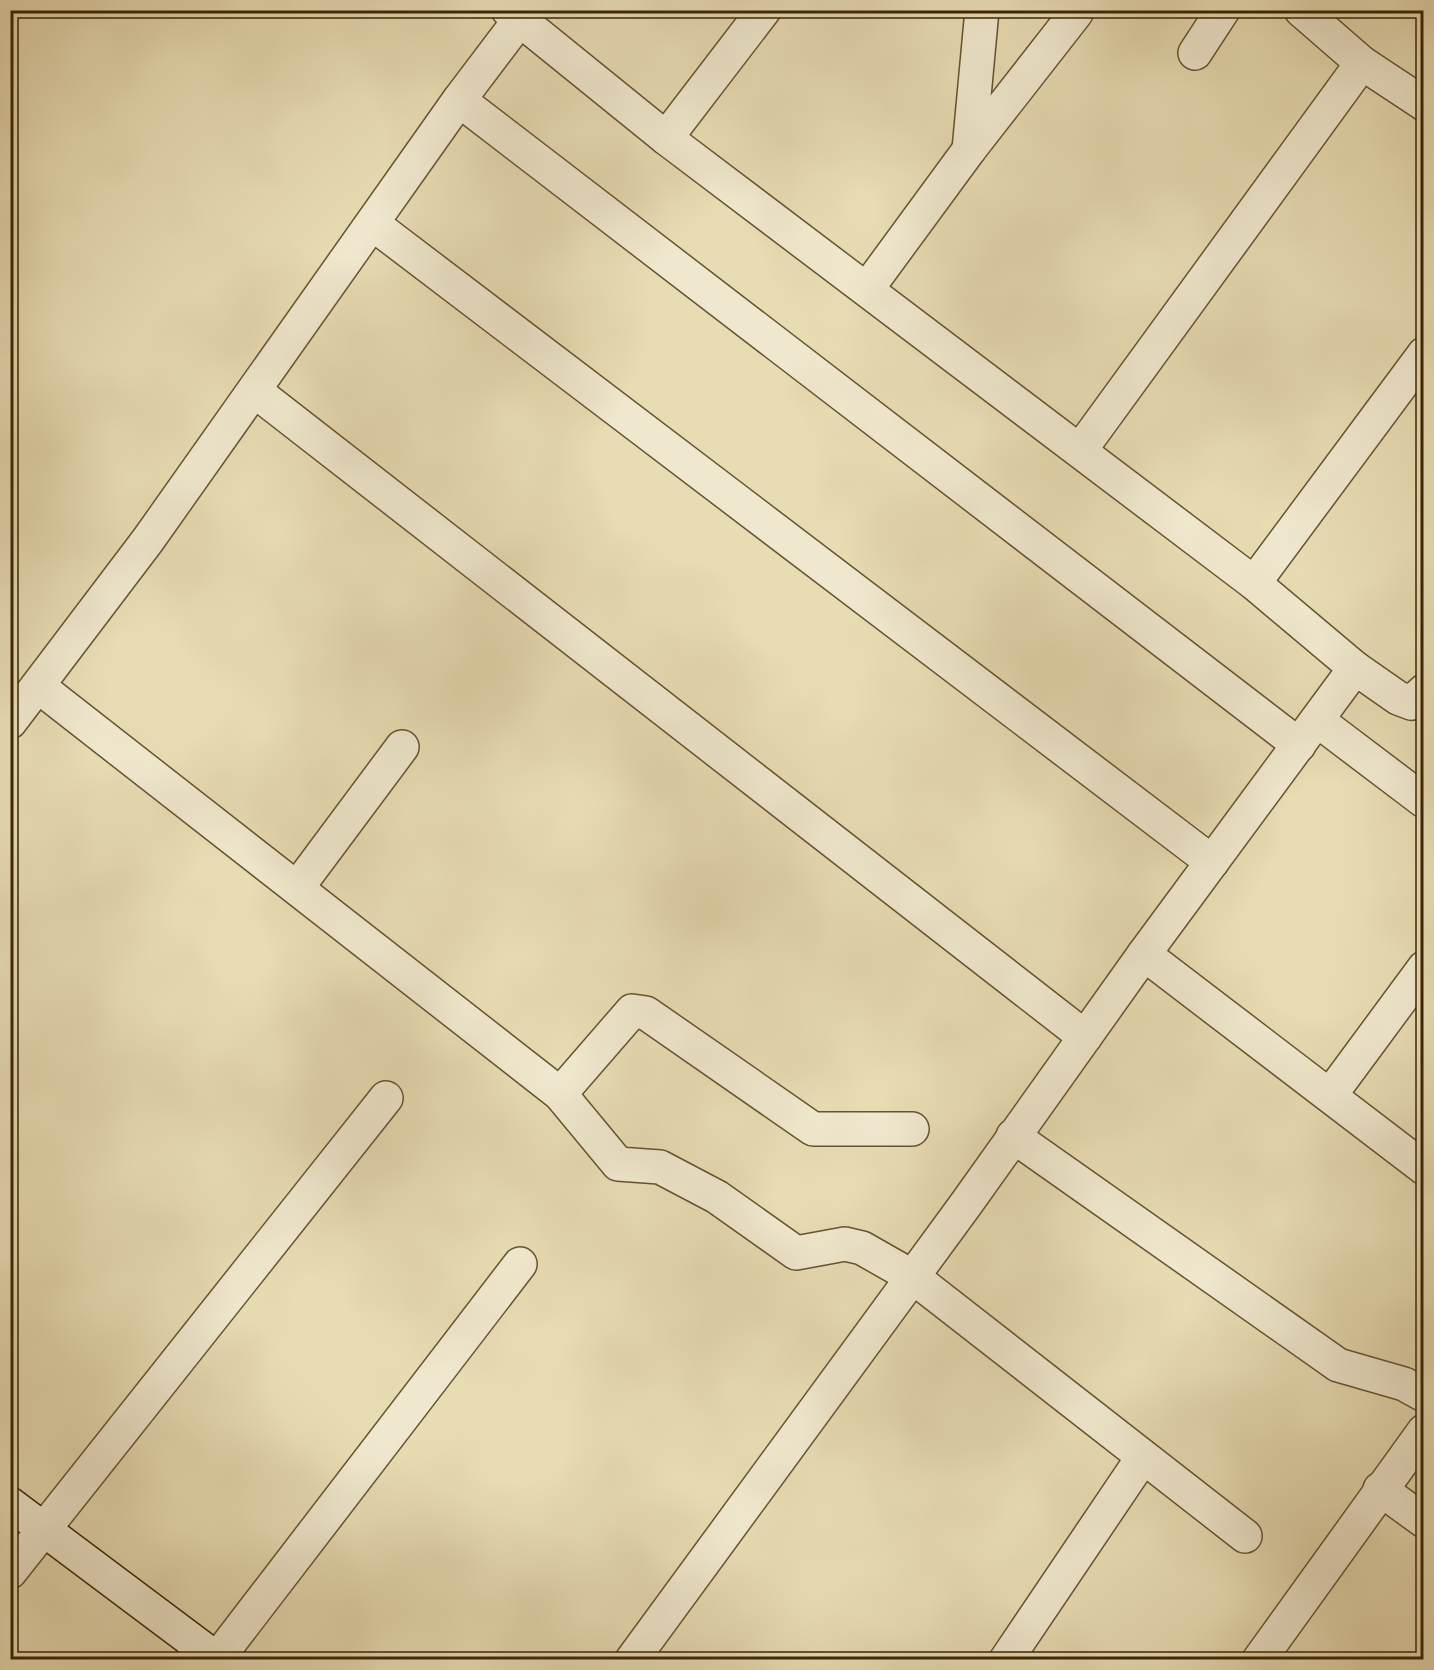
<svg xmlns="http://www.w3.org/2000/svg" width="1434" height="1670" viewBox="0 0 1434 1670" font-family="'IM FELL Great Primer',serif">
  <rect width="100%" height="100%" fill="#e8dcb3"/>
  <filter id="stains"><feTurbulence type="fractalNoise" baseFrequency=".00333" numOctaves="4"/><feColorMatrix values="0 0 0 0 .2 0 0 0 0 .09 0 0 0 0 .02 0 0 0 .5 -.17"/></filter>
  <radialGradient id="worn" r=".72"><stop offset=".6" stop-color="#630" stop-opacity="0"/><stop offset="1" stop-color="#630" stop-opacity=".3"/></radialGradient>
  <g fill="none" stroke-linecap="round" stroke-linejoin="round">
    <g stroke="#665330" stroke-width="36">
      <g id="street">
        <polyline points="508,10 666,138 1254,583 1355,668 1398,698 1411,703 1424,691"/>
        <polyline points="1301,10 1362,63 1424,104"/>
        <polyline points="1195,53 1223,10"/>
        <polyline points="459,100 1299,745"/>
        <polyline points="666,138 764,10"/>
        <polyline points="969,150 982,10"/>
        <polyline points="373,224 1212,862"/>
        <polyline points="867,289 969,150 1076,13"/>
        <polyline points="255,391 1085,1037"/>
        <polyline points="1081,449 1362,63"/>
        <polyline points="1254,583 1424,354"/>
        <polyline points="38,686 560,1094 618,1164 660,1167 717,1197 796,1253 845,1244 862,1248 913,1277 1245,1536"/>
        <polyline points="1317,720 1424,801"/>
        <polyline points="10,722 148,540 459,100 527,10"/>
        <polyline points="297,888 402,747"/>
        <polyline points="1144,954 1424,1168"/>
        <polyline points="560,1094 632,1011 646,1013 813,1129 912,1129"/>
        <polyline points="1331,1094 1424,968"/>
        <polyline points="1013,1136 1338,1365 1404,1384 1424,1395"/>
        <polyline points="1380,1489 1424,1521"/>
        <polyline points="10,1572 386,1098"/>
        <polyline points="217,1659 520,1264"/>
        <polyline points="632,1660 966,1204 1144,954 1355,668"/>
        <polyline points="1006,1660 1143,1457"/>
        <polyline points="1259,1660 1424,1431"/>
      </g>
    </g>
    <g stroke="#3a2505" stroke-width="36">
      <polyline id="secondary" points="10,1504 218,1660"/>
    </g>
    <use href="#street" stroke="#f0e8ce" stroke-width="33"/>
    <use href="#secondary" stroke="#f0e8ce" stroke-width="33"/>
  </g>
  <rect width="1434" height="1670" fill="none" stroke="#e8dcb3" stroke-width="36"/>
  <rect x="12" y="12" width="1410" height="1646" fill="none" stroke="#3a2505" stroke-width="3"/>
  <rect x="18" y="18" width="1398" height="1634" fill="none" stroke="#3a2505" stroke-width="1.5"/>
  <rect width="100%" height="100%" filter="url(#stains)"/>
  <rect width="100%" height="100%" fill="url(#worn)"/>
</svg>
